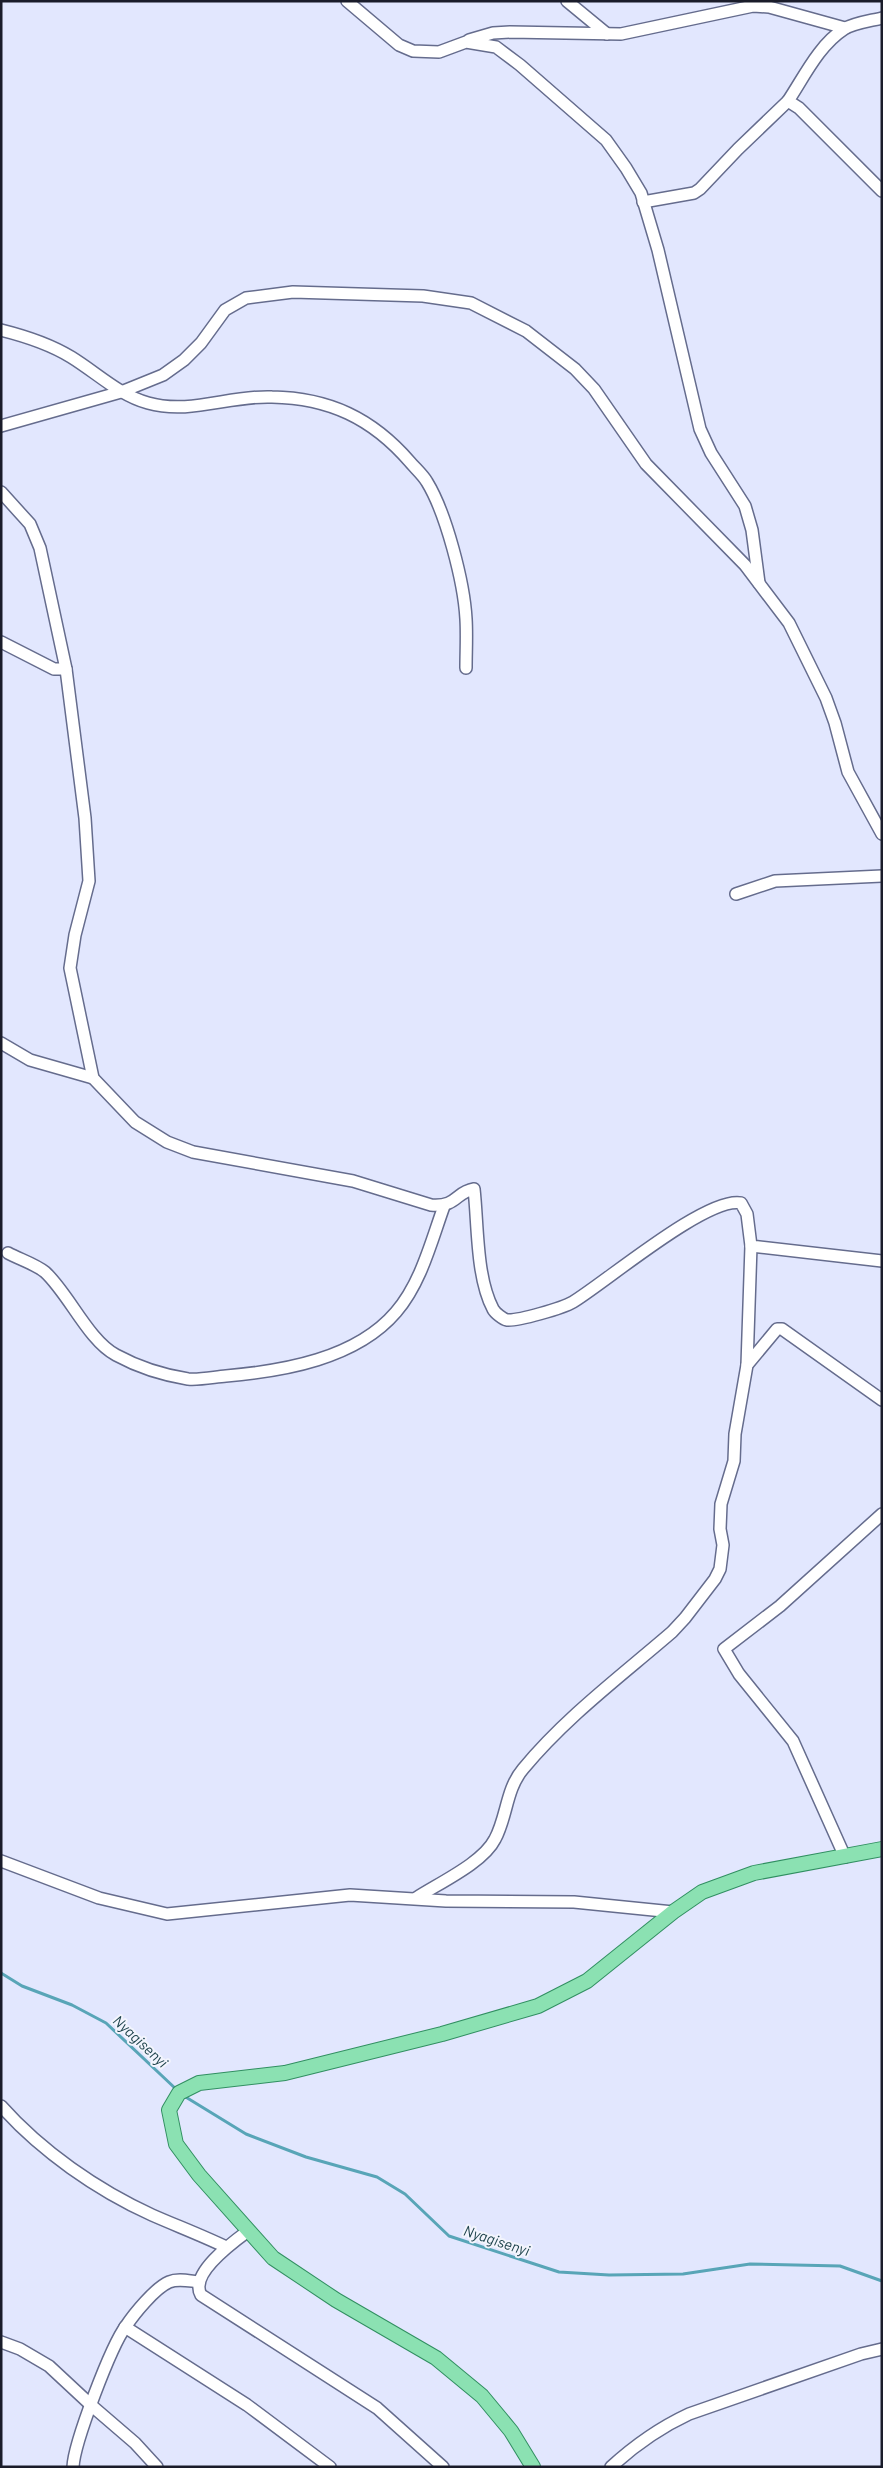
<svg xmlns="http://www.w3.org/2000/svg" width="883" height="2468" viewBox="0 0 883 2468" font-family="Barlow,sans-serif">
  <rect width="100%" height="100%" fill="#e2e7fe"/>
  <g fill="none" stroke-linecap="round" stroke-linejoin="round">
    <g stroke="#58a5b7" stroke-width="3">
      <polyline points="1,1973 22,1986 72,2005 106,2023 177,2090"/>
      <polyline points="184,2096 246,2134 306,2157 377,2177 405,2194 449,2236 559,2272 609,2275 683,2274 750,2264 840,2266 882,2281"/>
    </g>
    <g stroke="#656c8d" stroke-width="14">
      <g id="minor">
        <polyline points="347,1 399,45 413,51 439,52 466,42 496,47 520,65 606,140 626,168 641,193 658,250 700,429 711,453 745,506 752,530 759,583"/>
        <polyline points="567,1 607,34"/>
        <path d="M882 18C870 21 854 23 844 29 819 45 804 77 788 101L799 108 882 191"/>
        <polyline points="469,40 493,33 510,32 621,34 753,6 769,7 845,28"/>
        <polyline points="643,202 694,193 700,189 738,149 788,101"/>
        <path d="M1 330C25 336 50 344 71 357 97 373 119 395 148 403 190 415 230 395 272 397 329 398 372 418 410 462 415 468 423 475 427 482 446 513 464 582 466 619 467 635 466 652 466 668"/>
        <polyline points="1,426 121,392 163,375 184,360 201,343 225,310 246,298 293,292 423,296 471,303 526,331 575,369 594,389 646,464 745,565 789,623 826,698 835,723 848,772 882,834"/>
        <path d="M1 492 30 524 40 548 66 669 85 818 89 881 75 935 70 968 93 1078 135 1122 167 1142 193 1152 353 1181 431 1205C458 1207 455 1192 474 1189 478 1224 476 1277 493 1309 495 1313 503 1319 507 1320 518 1321 563 1308 573 1302 606 1282 707 1196 741 1203L747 1214 751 1246 882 1261"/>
        <polyline points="1,642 54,669 66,669"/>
        <polyline points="736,894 775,881 882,876"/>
        <polyline points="1,1043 30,1060 93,1078"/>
        <path d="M8 1253C19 1259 35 1264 45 1272 69 1294 88 1340 116 1355 138 1367 163 1375 188 1379 200 1380 214 1377 226 1376 283 1371 356 1359 396 1312 421 1283 431 1242 444 1206"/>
        <polyline points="747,1365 751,1246"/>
        <polyline points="845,1857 793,1741 739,1674 724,1649 780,1606 882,1514"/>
        <polyline points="1,1861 99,1898 167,1914 350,1895 446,1901 574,1902 673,1912"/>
        <path d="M416 1898C439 1883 483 1863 495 1839 507 1817 506 1789 523 1769 566 1717 621 1676 672 1632L685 1618 715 1579 720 1569 723 1545 720 1529 721 1504 734 1461 735 1434 747 1365 777 1329H782L882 1400"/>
        <path d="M1 2106C41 2151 97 2190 152 2215 177 2226 201 2235 226 2247"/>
        <path d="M248 2231C233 2242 189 2274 201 2295L377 2408 443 2467"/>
        <polyline points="125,2327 247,2405 330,2467"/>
        <polyline points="1,2342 20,2349 49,2366 92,2406 135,2443 157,2467"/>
        <path d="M73 2467C74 2443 111 2346 126 2326 134 2314 155 2288 169 2282 178 2278 189 2281 199 2282"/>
        <path d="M611 2467C635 2445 659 2428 689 2414L861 2354 882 2349"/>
      </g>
    </g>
    <g stroke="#318f61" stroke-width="16">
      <polyline id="major" points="533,2467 511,2431 482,2396 436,2358 336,2300 273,2258 199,2175 176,2144 169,2110 179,2093 199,2083 285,2073 442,2034 538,2006 587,1981 673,1912 702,1892 754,1873 882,1849"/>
    </g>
    <use href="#minor" stroke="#fff" stroke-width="11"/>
    <use href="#major" stroke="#8be1b2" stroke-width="14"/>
  </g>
  <g text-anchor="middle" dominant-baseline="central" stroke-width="4" stroke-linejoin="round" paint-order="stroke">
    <g font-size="15" font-style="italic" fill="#1e434c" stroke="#f3f5fd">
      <text transform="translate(141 2041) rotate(43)">Nyagisenyi</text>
      <text transform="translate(497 2240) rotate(18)">Nyagisenyi</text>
    </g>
  </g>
  <rect width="883" height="2468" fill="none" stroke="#1a1c2a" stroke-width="5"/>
</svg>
